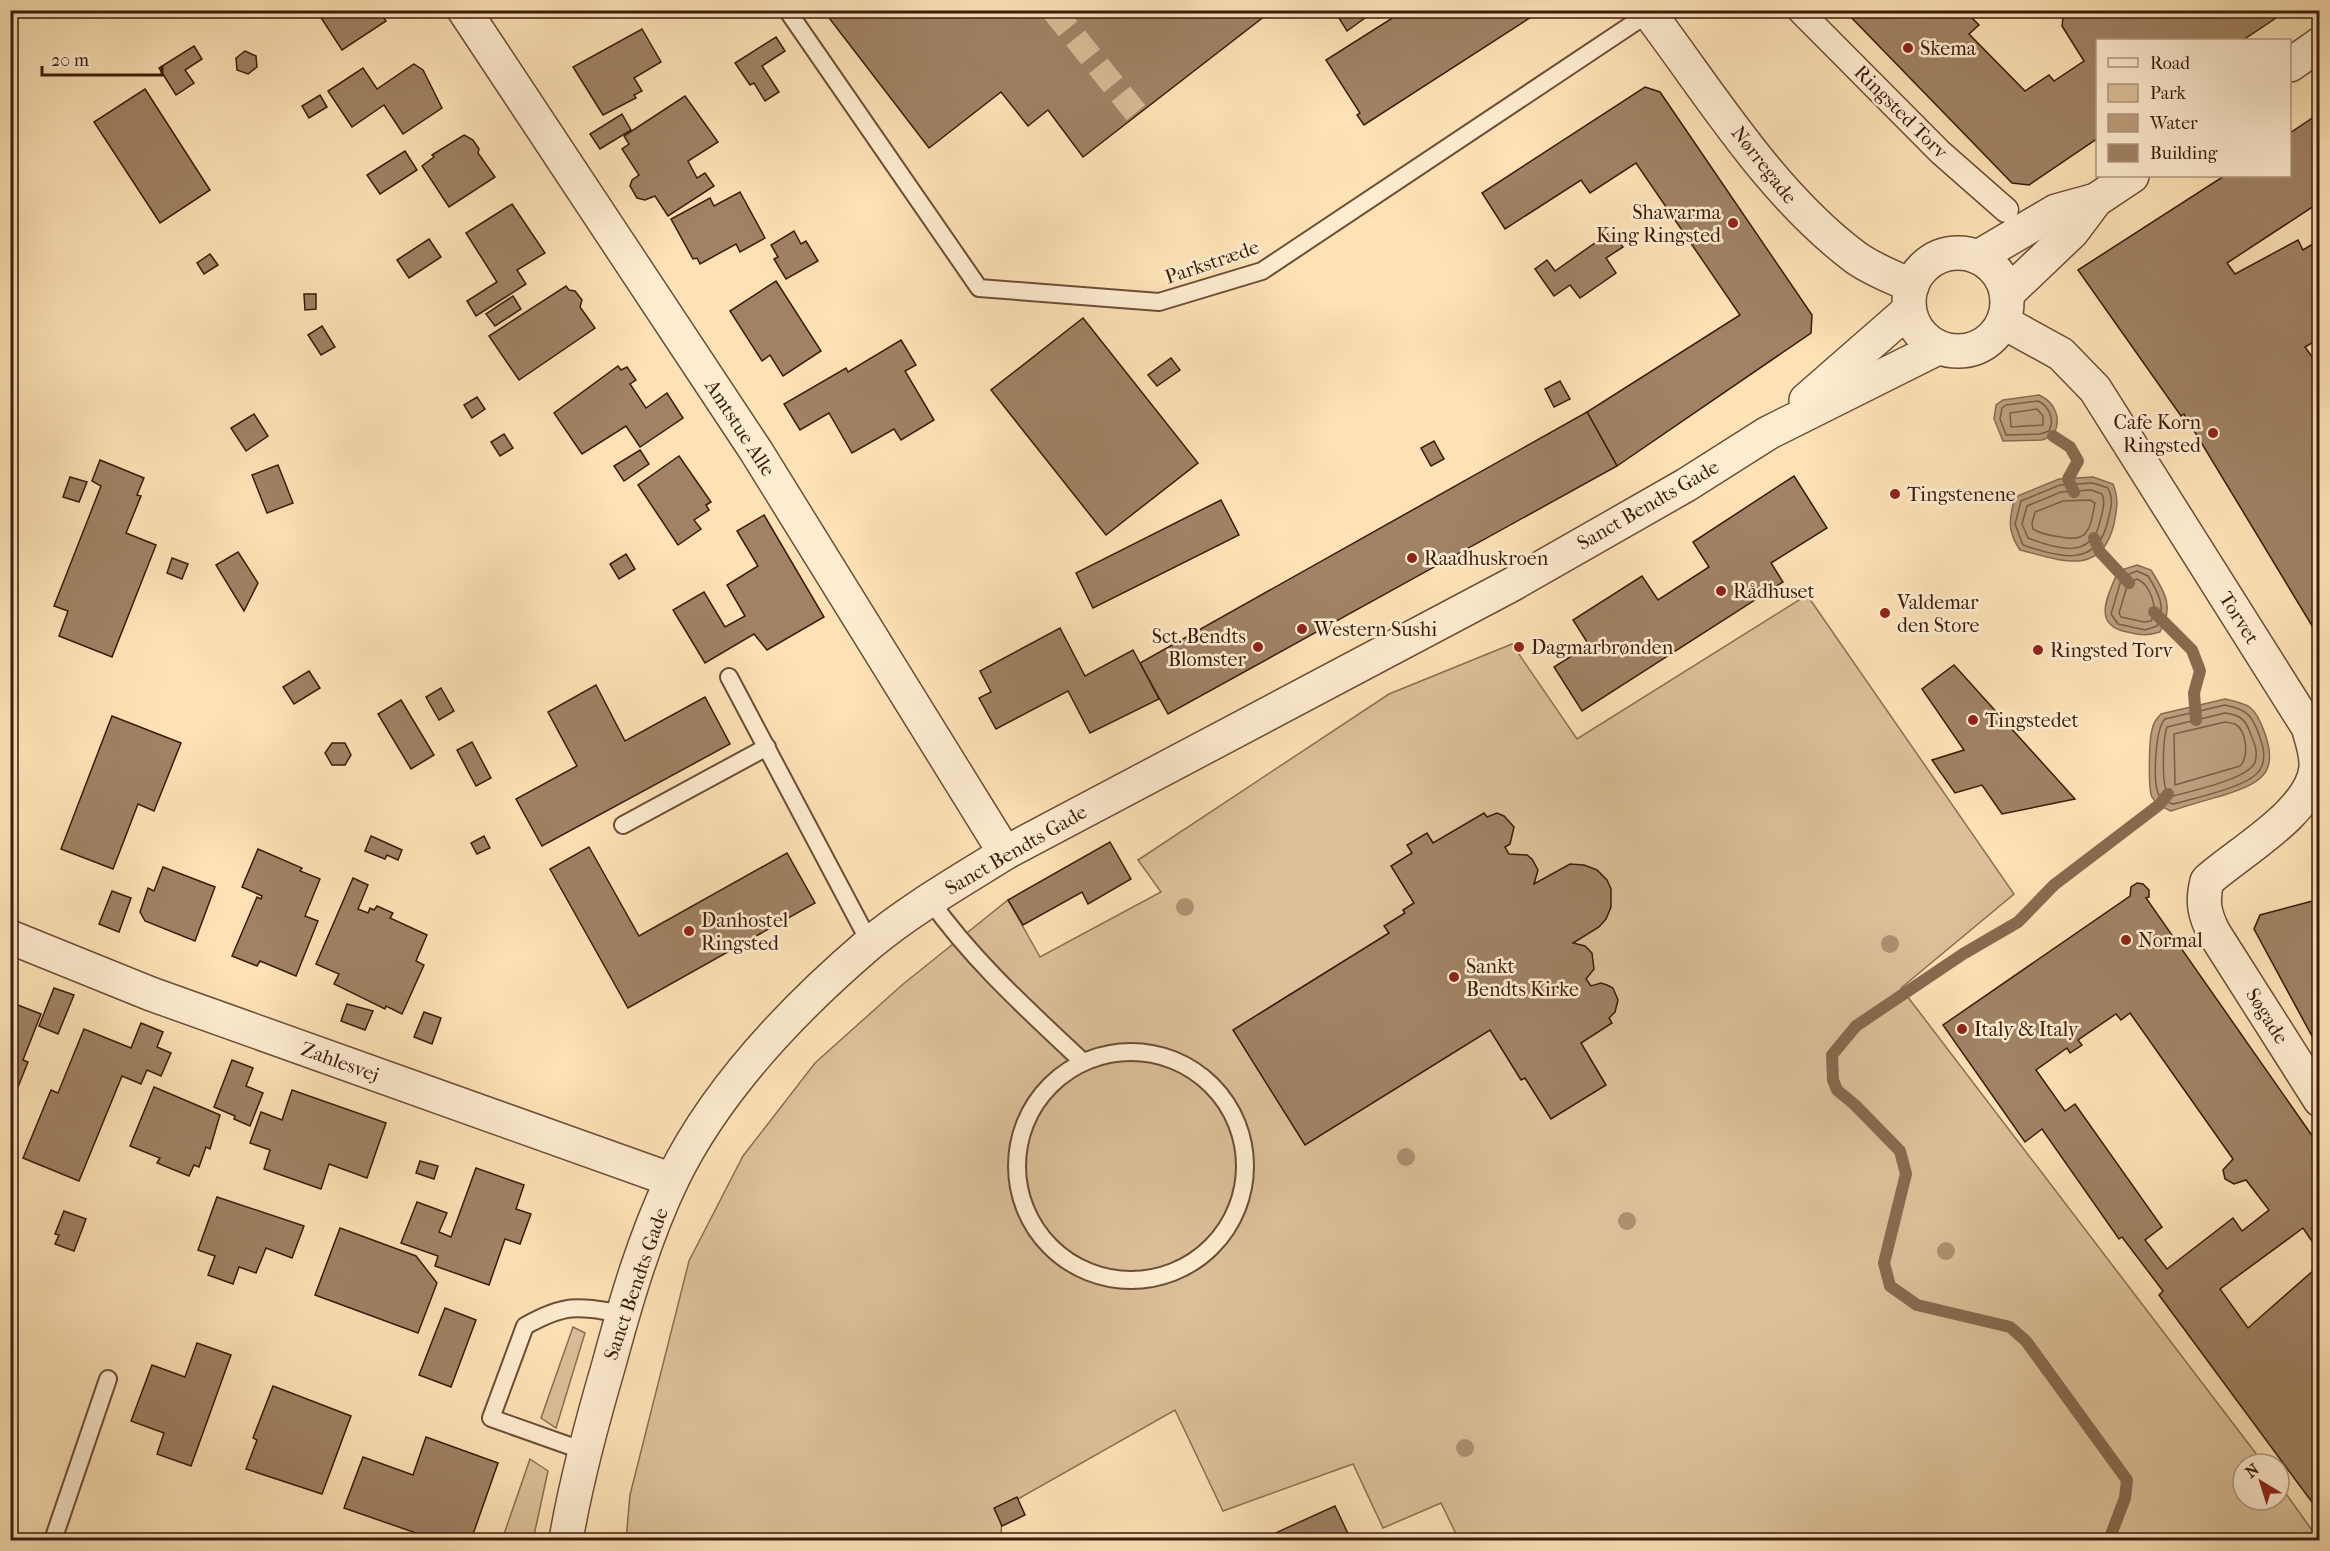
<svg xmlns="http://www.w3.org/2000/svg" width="2330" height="1551" viewBox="0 0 2330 1551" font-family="'IM FELL French Canon',serif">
  <rect width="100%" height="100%" fill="#fde2b6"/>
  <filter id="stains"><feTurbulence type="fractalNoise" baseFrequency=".00333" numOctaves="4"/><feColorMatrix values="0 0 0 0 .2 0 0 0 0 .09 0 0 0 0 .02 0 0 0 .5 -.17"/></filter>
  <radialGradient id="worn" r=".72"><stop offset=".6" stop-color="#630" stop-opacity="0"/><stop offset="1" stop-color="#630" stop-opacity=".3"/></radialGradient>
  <g fill="#dcc099" stroke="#8c6e52" stroke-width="1.5">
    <polygon points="1807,595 2014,894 1901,988 2264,1464 2243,1464 2243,1500 2279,1500 2279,1484 2319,1540 1459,1540 1441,1503 1383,1528 1353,1464 1223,1511 1175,1410 1002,1508 1001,1540 626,1540 630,1495 689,1261 743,1156 815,1063 902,985 1008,900 1040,957 1161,892 1138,860 1389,694 1512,644 1577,739"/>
    <polygon points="573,1327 585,1333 556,1428 541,1418"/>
    <polygon points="530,1459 548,1471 533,1540 502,1540"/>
  </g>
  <g fill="#bb9e7c" stroke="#886a4f" stroke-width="1.5">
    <path d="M2039 395C2056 403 2062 419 2053 436L2042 440 2003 441 1994 419 1996 405 2003 400Z"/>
    <path d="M2093 477 2113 484C2119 499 2117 508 2114 524 2101 578 2060 560 2020 550 2007 531 2009 519 2015 497L2059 479Z"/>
    <path d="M2137 565 2151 570C2166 594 2174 607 2160 632 2147 636 2140 635 2127 632 2091 625 2108 596 2118 571Z"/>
    <path d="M2225 699C2249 704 2255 706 2264 731 2280 773 2261 783 2224 795 2207 800 2189 805 2171 811 2164 808 2156 805 2152 797 2148 789 2149 740 2152 730 2153 723 2156 719 2161 714Z"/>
  </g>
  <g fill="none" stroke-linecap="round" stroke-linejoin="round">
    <g stroke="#7b5c44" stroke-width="1.5">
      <path d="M2038 401C2049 406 2055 420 2049 431L2040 434 2006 435 2000 419 2002 408 2006 405Z"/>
      <polygon points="2037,409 2043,416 2043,425 2011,427 2010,413"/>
      <path d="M2093 483 2108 488C2114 500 2111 508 2108 520 2098 568 2060 558 2023 545L2015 524 2021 501 2060 485Z"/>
      <path d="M2091 490 2102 494C2106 502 2102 513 2100 522 2091 560 2056 549 2028 538L2022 524 2027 506 2061 492Z"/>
      <path d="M2090 500 2095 503C2090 527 2090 543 2061 537 2052 536 2041 534 2033 529L2032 523 2035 512 2063 501Z"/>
      <path d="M2137 571 2148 576C2158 592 2167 608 2157 626L2145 630 2118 624 2111 614 2122 577Z"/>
      <path d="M2137 579C2150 584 2159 609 2151 621L2144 622 2121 617 2119 613 2128 583Z"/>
      <path d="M2225 705C2244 709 2251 713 2258 732 2262 743 2267 755 2261 768 2252 787 2194 798 2173 804 2167 802 2160 800 2158 793 2153 780 2155 729 2165 719Z"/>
      <path d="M2225 713C2241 715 2246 720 2251 735 2255 744 2258 752 2255 762 2249 779 2191 791 2173 796L2168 794C2161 785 2163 738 2167 727Z"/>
      <path d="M2225 722C2226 722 2235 724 2235 724 2247 731 2249 757 2240 766L2175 785 2174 734Z"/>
    </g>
    <g stroke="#886a4f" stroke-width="12">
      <polyline points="2053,436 2070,447 2078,461 2068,479 2074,492"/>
      <polyline points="2094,538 2100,552 2129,583"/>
      <polyline points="2154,612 2192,650 2200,671 2194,693 2196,720"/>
      <polyline points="2109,1540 2125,1498 2127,1480 2026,1341 2010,1327 1917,1305 1890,1286 1884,1263 1906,1174 1900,1151 1855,1105 1837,1090 1833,1080 1832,1055 1856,1026 1963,954 2018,922 2054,885 2159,805 2168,794"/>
    </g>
  </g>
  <g fill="#a08264" stroke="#3b1b0b" stroke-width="1.5" fill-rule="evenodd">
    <polygon points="316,10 379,10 386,21 342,50"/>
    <polygon points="823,10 1269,10 1270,12 1083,157 1048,110 1028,126 1001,92 929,148"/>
    <polygon points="1334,10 1376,10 1347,31"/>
    <polygon points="1405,10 1542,10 1364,125 1357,115 1360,113 1326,60"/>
    <polygon points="1844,10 1947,10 1954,18 1964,10 1979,25 1969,34 2025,91 2049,75 2054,81 2084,61 2062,26 2064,10 2285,12 2243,40 2098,40 2098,138 2029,185 2012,183"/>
    <polygon points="642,29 661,62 634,78 642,91 634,95 636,98 603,115 573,67"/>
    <polygon points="776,37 785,51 762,66 779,92 765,101 754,83 750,85 735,63"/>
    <polygon points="194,46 202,59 185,70 194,83 176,95 159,68"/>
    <polygon points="245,51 256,56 257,67 248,74 237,70 236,58"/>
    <polygon points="414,64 423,70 442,108 403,134 384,105 352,127 328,91 363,68 377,89"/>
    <polygon points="1645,87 1660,92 1812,315 1811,333 1617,466 1587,412 1740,315 1636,163 1590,193 1581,180 1505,229 1482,193"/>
    <polygon points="145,89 210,190 160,223 94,122"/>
    <polygon points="320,95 327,107 309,118 302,106"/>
    <polygon points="685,96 718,142 688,161 697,178 705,173 714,186 668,216 655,196 645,200 637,198 630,186 632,180 639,175 622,149 629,144 624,136"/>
    <polygon points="2320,113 2320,202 2227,263 2235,274 2298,240 2303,250 2316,242 2320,248 2320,338 2305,347 2313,358 2320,355 2320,639 2184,414 2181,416 2078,270 2224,176 2290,176 2290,133"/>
    <polygon points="622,114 631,130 600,149 590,134"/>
    <polygon points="464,135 473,140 479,149 478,153 495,177 449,207 422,166 434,157 432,155"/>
    <polygon points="405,151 417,170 380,194 367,175"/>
    <polygon points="740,192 765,238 740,252 736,244 700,264 697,258 693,259 671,219 710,198 714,206"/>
    <polygon points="512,204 545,253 517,270 526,284 476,316 467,301 497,282 466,233"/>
    <polygon points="794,231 801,244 806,241 818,261 786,279 774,259 778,257 771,245"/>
    <polygon points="1612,231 1623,247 1606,258 1616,273 1580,298 1570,285 1554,296 1535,269 1547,260 1555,271"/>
    <polygon points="429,239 441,257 409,278 397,260"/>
    <polygon points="210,254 218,265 204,274 197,263"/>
    <polygon points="776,281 821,351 783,376 770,355 762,361 730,311"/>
    <polygon points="566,286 569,290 575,291 582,300 580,307 595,328 519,380 489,336"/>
    <polygon points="304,294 316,294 316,309 305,310"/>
    <polygon points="513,296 521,309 495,326 486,314"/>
    <polygon points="1083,318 1198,463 1106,535 991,390"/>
    <polygon points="322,326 335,347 321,355 308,335"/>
    <polygon points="901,340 916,365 905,371 934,420 901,440 894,429 852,453 829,413 800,430 784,404 846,368 848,372"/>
    <polygon points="1171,358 1180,370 1157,386 1148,375"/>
    <polygon points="618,366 621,370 627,367 636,380 630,384 646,408 667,393 683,418 640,447 626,426 582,454 554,413"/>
    <polygon points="1560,381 1570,399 1554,407 1545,389"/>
    <polygon points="477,397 485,409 472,418 464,405"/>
    <polygon points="1587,412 1617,466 1168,714 1140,663"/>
    <polygon points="254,414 268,436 246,451 231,428"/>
    <polygon points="504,434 513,448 500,456 491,442"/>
    <polygon points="1434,441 1444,459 1431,466 1421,448"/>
    <polygon points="640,450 649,464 624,481 614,466"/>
    <polygon points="679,456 711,502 706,505 709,510 694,520 701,529 678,545 638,485"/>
    <polygon points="100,460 144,478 137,495 141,496 126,533 156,545 112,657 59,636 68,611 54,606 101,486 92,481"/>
    <polygon points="278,465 293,503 267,513 252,475"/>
    <polygon points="1794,476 1827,528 1771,563 1783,582 1582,711 1554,667 1589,645 1573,620 1642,576 1658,600 1709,567 1693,542"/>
    <polygon points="70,477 87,482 79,502 63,497"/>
    <polygon points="1221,500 1239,535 1093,608 1076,573"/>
    <polygon points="764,515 824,617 767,650 754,634 705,663 673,610 704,592 725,627 745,616 727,585 758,566 737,531"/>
    <polygon points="238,552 258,583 244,611 216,565"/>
    <polygon points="626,554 635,569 619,579 610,564"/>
    <polygon points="172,558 188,564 182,579 167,573"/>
    <polygon points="1060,628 1085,676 1133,650 1159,699 1090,733 1068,691 996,729 979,698 991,692 980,671"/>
    <polygon points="1954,665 2075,799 2002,814 1982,785 1955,793 1932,760 1964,750 1922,689"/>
    <polygon points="309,671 320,688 294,704 283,687"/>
    <polygon points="596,685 625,741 705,697 730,744 542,846 516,799 577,766 548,712"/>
    <polygon points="441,688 454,711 439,720 426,697"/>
    <polygon points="401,700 434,755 411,769 378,714"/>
    <polygon points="112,716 181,743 154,811 138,804 113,869 61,849"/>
    <polygon points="472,742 491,778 476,786 457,750"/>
    <polygon points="332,743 345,743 351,755 345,765 332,765 325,753"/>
    <polygon points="1484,813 1487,817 1497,813 1504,816 1514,827 1510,844 1505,847 1509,854 1527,855 1532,859 1538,870 1534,884 1570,864 1584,865 1597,870 1607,880 1611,889 1611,907 1606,919 1599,927 1573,943 1585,946 1592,953 1594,969 1586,979 1591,986 1601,983 1607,985 1613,988 1618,1000 1615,1012 1609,1018 1612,1023 1581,1043 1606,1085 1551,1119 1525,1078 1521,1080 1490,1030 1305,1145 1233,1030 1389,933 1384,926 1405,913 1403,910 1414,903 1391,866 1412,853 1407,845 1427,833 1433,843"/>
    <polygon points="371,836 402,850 398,860 387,855 385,859 365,851"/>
    <polygon points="484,836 490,848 477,854 471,843"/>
    <polygon points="1110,842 1131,879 1088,904 1082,892 1023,925 1008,900"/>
    <polygon points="589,847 639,936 787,853 815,903 628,1008 550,869"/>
    <polygon points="258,849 302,868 300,871 320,879 305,916 318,921 296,976 260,961 257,966 232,956 257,897 261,899 262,896 242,887"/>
    <polygon points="163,867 215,887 195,941 145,921 140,912 148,888 154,891"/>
    <polygon points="353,878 368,885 358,909 368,913 370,908 374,910 377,906 393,913 390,918 427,935 416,961 424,965 402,1014 386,1006 385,1009 334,984 339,974 316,964"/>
    <path d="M2137 883 2143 884 2149 890V897L2146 898 2320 1147V1259L2314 1252 2318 1250 2303 1228 2220 1289 2248 1328 2314 1270 2316 1273 2320 1270V1513L2159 1295 2163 1291 2122 1237 2119 1239 2042 1129 2025 1142 1943 1025 2130 896 2131 887ZM2130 1013 2233 1159 2223 1170 2225 1179 2234 1184 2246 1180 2269 1210 2242 1231 2233 1218 2167 1269 2145 1240 2162 1227 2075 1104 2065 1111 2036 1070 2067 1048 2070 1053 2082 1045 2078 1040 2116 1014 2121 1020Z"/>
    <polygon points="112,891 131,898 119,932 99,924"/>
    <polygon points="2320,899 2320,1051 2254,929 2260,915"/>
    <polygon points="54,988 74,995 58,1034 39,1026"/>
    <polygon points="10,1002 41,1014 23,1060 28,1062 10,1107"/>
    <polygon points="347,1004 373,1011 365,1030 341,1021"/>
    <polygon points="424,1012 441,1018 432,1044 414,1037"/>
    <polygon points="141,1023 163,1032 157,1047 171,1053 161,1076 147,1070 141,1084 122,1076 79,1181 23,1158 51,1090 58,1093 84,1029 131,1048"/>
    <polygon points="232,1060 253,1068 246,1086 263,1093 250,1126 234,1119 235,1116 214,1107"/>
    <polygon points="154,1087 220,1115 210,1149 206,1147 199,1167 194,1165 189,1176 157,1163 160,1158 130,1146"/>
    <polygon points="292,1090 386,1123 367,1178 329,1164 321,1189 264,1169 270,1150 250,1143 261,1112 282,1120"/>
    <polygon points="420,1161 438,1166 434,1179 416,1173"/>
    <polygon points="476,1168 524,1185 516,1209 531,1214 520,1244 505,1239 489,1285 435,1266 438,1256 401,1243 417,1202 447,1213 439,1232 451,1237"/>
    <polygon points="217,1197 304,1226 292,1258 266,1248 256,1273 239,1267 233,1284 208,1275 215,1256 198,1250"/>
    <polygon points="64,1211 86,1219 74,1251 55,1244 59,1235 55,1234"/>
    <polygon points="340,1228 416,1256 437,1283 418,1333 315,1295"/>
    <polygon points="445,1308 476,1320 451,1387 419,1375"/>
    <polygon points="197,1343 231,1355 191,1466 157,1454 164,1433 131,1421 152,1365 185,1377"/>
    <polygon points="273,1386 351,1416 322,1494 246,1469 257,1440 253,1438"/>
    <polygon points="426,1437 498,1463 471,1540 436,1540 344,1508 363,1457 413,1475"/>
    <polygon points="1017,1497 1025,1515 1002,1526 994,1508"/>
    <polygon points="1335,1506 1351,1540 1260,1540"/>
  </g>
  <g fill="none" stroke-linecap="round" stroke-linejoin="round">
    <polyline stroke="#d6ba94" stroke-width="24" stroke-dasharray="24 12" stroke-linecap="butt" points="1053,10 1137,114"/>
    <g stroke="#6c4d36" stroke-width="20">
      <g id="service">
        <polyline points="787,10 979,288 1159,302 1262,271 1649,13"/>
        <polyline points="729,677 870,943"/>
        <polyline points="623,825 767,747"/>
        <path d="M930 900C973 961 1029 1011 1083 1062"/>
        <circle cx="1131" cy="1166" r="114"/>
        <path d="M584 1451 491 1418 525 1326C566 1303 578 1306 622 1314"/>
        <polyline points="53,1540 108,1379"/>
      </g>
    </g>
    <g stroke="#6c4d36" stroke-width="27">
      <polyline id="pedestrian" points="1799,10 1940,152 2006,210"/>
    </g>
    <g stroke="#6c4d36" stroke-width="36">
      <g id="minor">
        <polyline points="464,10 756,451 1005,853"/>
        <path d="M1647 10C1711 95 1770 193 1855 257 1871 269 1893 277 1912 286"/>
        <path d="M2003 322 2061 354 2095 389 2308 727C2312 740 2317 754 2316 768 2311 813 2239 852 2207 881 2202 901 2204 914 2214 933L2320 1100"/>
        <polyline points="10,937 151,994 672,1180"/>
      </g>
    </g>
    <g stroke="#6c4d36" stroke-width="36">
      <g id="tertiary">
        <polyline points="2290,65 2320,44"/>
        <circle cx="1958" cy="302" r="49"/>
        <polyline points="1978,257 2056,211 2096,200"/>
        <polyline points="2007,294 2072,232 2096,200 2132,176"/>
        <polyline points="1806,400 1909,310"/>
        <path d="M566 1540C576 1480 592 1422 609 1364 626 1301 644 1239 672 1180 716 1089 793 1009 869 944 911 909 959 882 1005 853L1511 585 1686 485 1768 433 1938 348"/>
      </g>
    </g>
    <use href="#service" stroke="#feecd0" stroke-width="16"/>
    <use href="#pedestrian" stroke="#feecd0" stroke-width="24"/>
    <use href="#minor" stroke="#feecd0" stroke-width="33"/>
    <use href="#tertiary" stroke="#feecd0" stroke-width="33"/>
  </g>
  <g fill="#ad9070">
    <circle cx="1185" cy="907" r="9"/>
    <circle cx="1890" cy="944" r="9"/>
    <circle cx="1406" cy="1157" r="9"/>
    <circle cx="1627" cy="1221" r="9"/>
    <circle cx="1946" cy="1251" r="9"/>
    <circle cx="1465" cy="1448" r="9"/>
  </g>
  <g fill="#8f2418" stroke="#feecd0" stroke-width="2">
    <circle cx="1908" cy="48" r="6"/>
    <circle cx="1733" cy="223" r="6"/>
    <circle cx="2213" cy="433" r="6"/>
    <circle cx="1895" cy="494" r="6"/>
    <circle cx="1412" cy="558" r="6"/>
    <circle cx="1721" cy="591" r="6"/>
    <circle cx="1885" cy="613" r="6"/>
    <circle cx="1302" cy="629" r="6"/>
    <circle cx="1258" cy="647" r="6"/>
    <circle cx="1519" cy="647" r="6"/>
    <circle cx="2038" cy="650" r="6"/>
    <circle cx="1973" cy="720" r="6"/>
    <circle cx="689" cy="931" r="6"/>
    <circle cx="2126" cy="940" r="6"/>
    <circle cx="1454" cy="977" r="6"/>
    <circle cx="1962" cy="1029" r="6"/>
  </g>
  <g text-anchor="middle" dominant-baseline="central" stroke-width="5" stroke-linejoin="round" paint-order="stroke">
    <g font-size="20" fill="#3b1b0b" stroke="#feecd0" text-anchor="start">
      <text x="1920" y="48">Skema</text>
      <text x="1721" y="212" text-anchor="end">Shawarma<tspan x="1721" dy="23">King Ringsted</tspan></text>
      <text x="2201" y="422" text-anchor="end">Cafe Korn<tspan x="2201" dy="23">Ringsted</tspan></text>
      <text x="1907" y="494">Tingstenene</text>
      <text x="1424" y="558">Raadhuskroen</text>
      <text x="1733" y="591">Rådhuset</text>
      <text x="1897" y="602">Valdemar<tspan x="1897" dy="23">den Store</tspan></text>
      <text x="1314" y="629">Western Sushi</text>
      <text x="1246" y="636" text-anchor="end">Sct. Bendts<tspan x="1246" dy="23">Blomster</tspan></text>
      <text x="1531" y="647">Dagmarbrønden</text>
      <text x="2050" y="650">Ringsted Torv</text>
      <text x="1985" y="720">Tingstedet</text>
      <text x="701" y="920">Danhostel<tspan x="701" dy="23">Ringsted</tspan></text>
      <text x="2138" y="940">Normal</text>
      <text x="1466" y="966">Sankt<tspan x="1466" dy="23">Bendts Kirke</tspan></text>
      <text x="1974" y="1029">Italy &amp; Italy</text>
    </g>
    <g font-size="20" fill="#3b1b0b" stroke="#feecd0">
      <text transform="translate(1901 112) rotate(45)">Ringsted Torv</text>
      <text transform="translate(1764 165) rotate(52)">Nørregade</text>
      <text transform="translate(1212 262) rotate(-19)">Parkstræde</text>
      <text transform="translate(740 428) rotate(57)">Amtstue Alle</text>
      <text transform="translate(1648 505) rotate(-30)">Sanct Bendts Gade</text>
      <text transform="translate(2239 618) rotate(58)">Torvet</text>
      <text transform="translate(1016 850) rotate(-30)">Sanct Bendts Gade</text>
      <text transform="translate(2267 1016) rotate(58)">Søgade</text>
      <text transform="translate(340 1062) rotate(20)">Zahlesvej</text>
      <text transform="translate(636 1284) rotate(-71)">Sanct Bendts Gade</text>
    </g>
  </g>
  <rect width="2330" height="1551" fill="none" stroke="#fde2b6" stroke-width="36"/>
  <rect x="12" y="12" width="2306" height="1527" fill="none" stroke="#3b1b0b" stroke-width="3"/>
  <rect x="18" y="18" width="2294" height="1515" fill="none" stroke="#3b1b0b" stroke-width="1.5"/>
  <rect x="2096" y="39" width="195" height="138" fill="#feecd0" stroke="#b09881" stroke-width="1.5"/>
  <rect x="2108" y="58" width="30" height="9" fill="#feecd0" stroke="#b09881" stroke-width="1.5"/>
  <text x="2150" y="69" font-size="18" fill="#3b1b0b">Road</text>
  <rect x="2108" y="84" width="30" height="18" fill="#dcc099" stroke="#b09881" stroke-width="1.5"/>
  <text x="2150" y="99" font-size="18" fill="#3b1b0b">Park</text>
  <rect x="2108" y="114" width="30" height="18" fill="#bb9e7c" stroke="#b09881" stroke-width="1.5"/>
  <text x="2150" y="129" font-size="18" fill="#3b1b0b">Water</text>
  <rect x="2108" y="144" width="30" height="18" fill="#a08264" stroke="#b09881" stroke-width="1.5"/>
  <text x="2150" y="159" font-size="18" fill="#3b1b0b">Building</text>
  <g transform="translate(2261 1482) rotate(322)"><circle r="28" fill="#feecd0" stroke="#b09881" stroke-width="1.5"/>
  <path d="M0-4.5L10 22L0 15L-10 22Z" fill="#8f2418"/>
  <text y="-9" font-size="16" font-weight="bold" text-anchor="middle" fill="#3b1b0b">N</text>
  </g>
  <path d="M42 66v9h120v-9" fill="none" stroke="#3b1b0b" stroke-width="3"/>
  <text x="51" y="66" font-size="18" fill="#3b1b0b" stroke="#feecd0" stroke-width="4.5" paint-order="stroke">20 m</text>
  <rect width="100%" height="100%" filter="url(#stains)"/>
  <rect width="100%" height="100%" fill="url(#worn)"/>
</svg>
